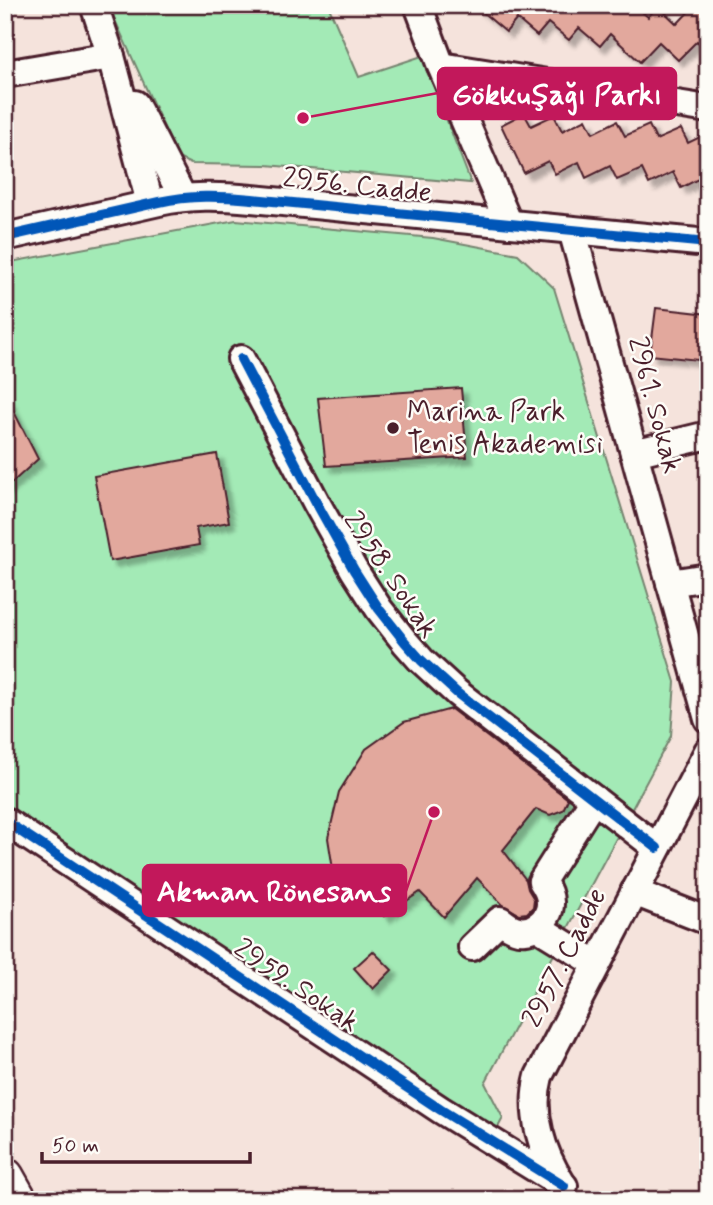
<svg xmlns="http://www.w3.org/2000/svg" width="713" height="1205" viewBox="0 0 713 1205" font-family="Mynerve,sans-serif">
  <defs>
    <filter id="shadow"><feDropShadow dx="6" dy="6" stdDeviation="2" flood-color="#0004"/></filter>
  </defs>
  <rect width="100%" height="100%" fill="#f5e3dc"/>
  <filter id="ink" filterUnits="userSpaceOnUse"><feTurbulence type="fractalNoise" baseFrequency=".0143" numOctaves="2"/><feDisplacementMap in="SourceGraphic" scale="14" xChannelSelector="R" yChannelSelector="G"/><feConvolveMatrix kernelMatrix="1 2 1 2 8 2 1 2 1" color-interpolation-filters="sRGB"/></filter>
  <g filter="url(#ink)">
    <g fill="#a3eab6" stroke="#768470" stroke-width="2">
      <polygon points="108,5 328,5 359,77 422,56 471,183 266,165 191,164 178,158"/>
      <polygon points="236,220 433,238 518,254 554,288 675,682 671,736 485,1083 503,1118 496,1131 5,811 5,263"/>
    </g>
    <g fill="#e2a89d" stroke="#4a1f2b" stroke-width="2" filter="url(#shadow)">
      <polygon points="474,5 634,5 648,17 658,6 677,24 695,5 698,5 708,14 708,52 697,41 678,60 659,42 640,62 610,34 600,46 579,28 569,40 548,23 537,36 517,19 506,32"/>
      <polygon points="524,113 531,126 554,115 562,131 586,119 593,133 617,121 625,136 649,125 656,140 681,129 688,143 708,133 708,174 681,188 673,172 649,184 642,169 617,180 610,166 586,178 579,162 555,174 548,161 524,173 501,125"/>
      <polygon points="656,308 708,314 708,361 650,355"/>
      <polygon points="461,388 467,457 326,466 318,398"/>
      <polygon points="5,394 38,459 5,489"/>
      <polygon points="217,454 229,522 196,528 199,545 110,561 94,476"/>
      <polygon points="451,709 568,799 563,810 550,815 536,809 503,850 526,880 528,889 534,899 533,907 527,913 519,914 503,905 477,878 444,917 420,892 384,916 360,874 335,882 328,838 339,792 366,749 404,722"/>
      <polygon points="373,951 392,970 373,989 354,968"/>
    </g>
    <g fill="none" stroke-linecap="round" stroke-linejoin="round">
      <g stroke="#4a1f2b" stroke-width="32">
        <g id="street">
          <polyline points="94,5 111,56 150,203"/>
          <polyline points="418,5 441,66 509,224"/>
          <polyline points="441,66 708,109"/>
          <polyline points="5,74 111,56"/>
          <polyline points="135,104 183,198"/>
          <polyline points="572,230 708,719"/>
          <path d="M5 237 159 202C190 195 220 196 252 199L708 243"/>
          <polyline points="241,359 317,504 354,570 379,609 405,642 421,660 457,693 657,848"/>
          <polyline points="634,453 708,435"/>
          <polyline points="670,583 708,577"/>
          <polyline points="5,821 441,1110 564,1186"/>
          <polyline points="634,892 708,921"/>
          <polyline points="537,927 597,964"/>
          <path d="M472 947 500 920C505 923 509 927 515 929 531 935 551 920 550 902 550 895 546 887 542 881L594 799"/>
          <path d="M562 1184C542 1152 529 1113 539 1076L708 751"/>
        </g>
      </g>
      <g stroke="#4a1f2b" stroke-width="42">
        <polyline id="secondary" points="5,1177 18,1200"/>
      </g>
      <use href="#street" stroke="#fdfcf7" stroke-width="26"/>
      <use href="#secondary" stroke="#fdfcf7" stroke-width="37"/>
      <g stroke="#fdfcf7" stroke-width="15">
        <g id="cycleway">
          <path d="M5 237 159 202C190 195 220 196 252 199L708 243"/>
          <polyline points="241,359 317,504 354,570 379,609 405,642 421,660 457,693 657,848"/>
          <polyline points="5,821 441,1110 564,1186"/>
        </g>
      </g>
      <use href="#cycleway" stroke="#0057b8" stroke-width="10"/>
    </g>
  </g>
  <circle fill="#4a1f2b" stroke="#fdfcf7" stroke-width="2.5" cx="393" cy="428" r="7"/>
  <g text-anchor="middle" dominant-baseline="central" stroke-width="5" stroke-linejoin="round" paint-order="stroke">
    <g font-size="28" fill="#4a1f2b" stroke="#fdfcf7">
      <text transform="translate(357 186) rotate(6)">2956. Cadde</text>
      <text transform="translate(654 405) rotate(75)">2961. Sokak</text>
      <text transform="translate(390 575) rotate(56)">2958. Sokak</text>
      <text transform="translate(565 958) rotate(-63)">2957. Cadde</text>
      <text transform="translate(296 986) rotate(34)">2959. Sokak</text>
    </g>
    <g font-size="28" fill="#4a1f2b" stroke="#fdfcf7" text-anchor="start">
      <text x="407" y="412">Marina Park<tspan x="407" dy="32">Tenis Akademisi</tspan></text>
    </g>
  </g>
  <path fill="none" stroke="#c2185b" stroke-width="2.5" d="M303 118L438 93M434 812L406 891"/>
  <g fill="#c2185b" stroke="#fdfcf7" stroke-width="2.5">
    <circle cx="303" cy="118" r="7"/>
    <circle cx="434" cy="812" r="7"/>
  </g>
  <g fill="#c2185b" stroke="#c2185b" stroke-width="2.5">
    <rect x="438" y="68" width="238" height="51" rx="7"/>
    <rect x="143" y="865" width="263" height="51" rx="7"/>
  </g>
  <g font-size="30" text-anchor="middle" font-weight="bold" fill="#fff">
    <text x="557" y="104">Gökkuşağı Parkı</text>
    <text x="274" y="901">Akman Rönesans</text>
  </g>
  <rect width="713" height="1205" fill="none" stroke="#fdfcf7" stroke-width="28"/>
  <rect x="14" y="14" width="685" height="1177" fill="none" stroke="#4a1f2b" stroke-width="2.5" filter="url(#ink)"/>
  <path d="M42 1152v10h208v-10" fill="none" stroke="#4a1f2b" stroke-width="3.5"/>
  <text x="52" y="1152" font-size="21" fill="#4a1f2b" stroke="#fdfcf7" stroke-width="5" paint-order="stroke">50 m</text>
</svg>
